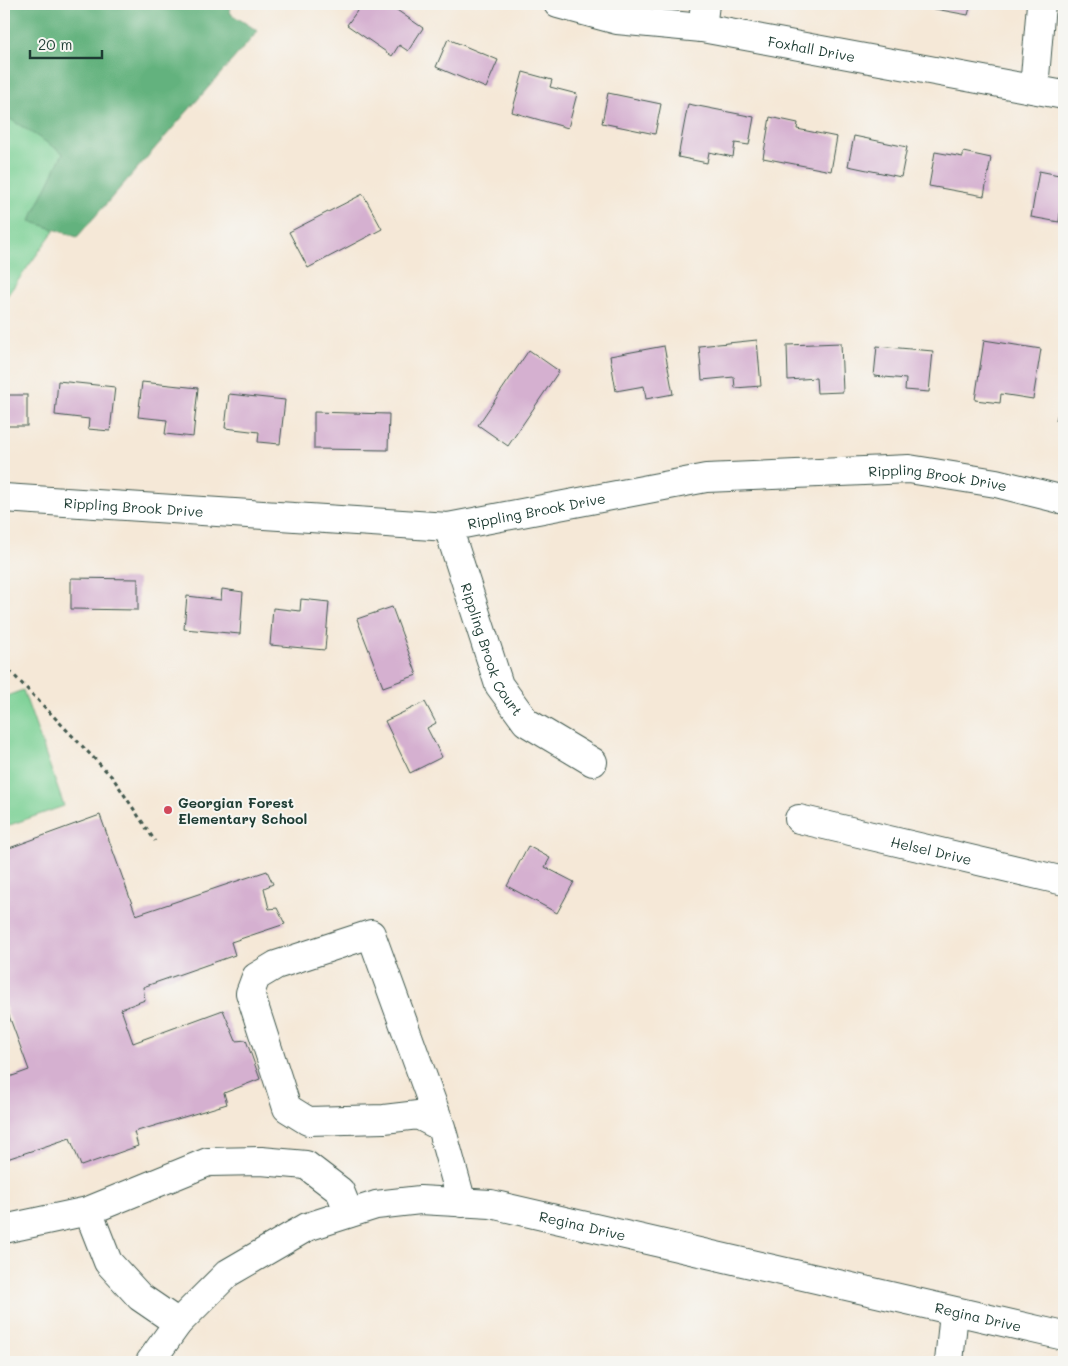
<svg xmlns="http://www.w3.org/2000/svg" width="1068" height="1366" viewBox="0 0 1068 1366" font-family="Mali,sans-serif">
  <rect width="100%" height="100%" fill="#f6f6f2"/>
  <filter id="ink" filterUnits="userSpaceOnUse"><feTurbulence type="fractalNoise" baseFrequency=".02" numOctaves="2"/><feDisplacementMap in="SourceGraphic" scale="10" xChannelSelector="R" yChannelSelector="G"/><feConvolveMatrix kernelMatrix="1 2 1 2 8 2 1 2 1" color-interpolation-filters="sRGB"/></filter>
  <filter id="wash" filterUnits="userSpaceOnUse"><feTurbulence type="fractalNoise" baseFrequency=".0096" numOctaves="4" result="noise"/><feDisplacementMap in="SourceGraphic" scale="20" xChannelSelector="R" yChannelSelector="G"/><feGaussianBlur stdDeviation="1.12" result="paint"/><feColorMatrix in="noise" values="0 0 0 0 0 0 0 0 0 0 0 0 0 0 0 0 0 1.4 0 .05"/><feComposite in="paint" operator="in"/></filter>
  <g filter="url(#wash)">
    <rect width="100%" height="100%" fill="#f5e8d7"/>
    <g fill="#7ad094" stroke="#4c8664">
      <polygon points="4,4 218,4 4,300"/>
      <polygon points="23,690 64,806 4,827 4,697"/>
    </g>
    <polygon fill="#63b27e" stroke="#417859" points="4,4 228,4 231,14 258,31 77,237 30,221 63,153 4,115"/>
    <g id="blocks">
      <g fill="#d5b0d0">
        <polygon points="362,4 388,4 423,28 408,51 399,45 392,56 347,25"/>
        <polygon points="930,4 971,4 968,15 930,8"/>
        <polygon points="448,39 498,60 486,88 436,67"/>
        <polygon points="523,72 552,80 550,87 577,94 568,128 512,112"/>
        <polygon points="608,93 661,104 655,134 602,123"/>
        <polygon points="688,104 754,117 749,145 735,143 733,157 709,152 707,163 678,157"/>
        <polygon points="770,117 798,123 797,129 837,137 831,171 763,158"/>
        <polygon points="854,136 907,147 901,177 848,166"/>
        <polygon points="935,152 963,157 963,152 991,158 984,196 929,186"/>
        <polygon points="1039,171 1064,176 1064,207 1061,206 1059,222 1031,217"/>
        <polygon points="363,194 382,229 308,268 289,232"/>
        <polygon points="757,340 761,386 735,388 734,377 702,380 699,346"/>
        <polygon points="984,340 1041,349 1033,399 1001,394 1000,403 975,400"/>
        <polygon points="841,343 843,392 817,393 816,378 788,380 787,345"/>
        <polygon points="664,346 673,394 646,399 644,386 616,391 610,356"/>
        <polygon points="877,346 933,351 929,392 905,390 906,379 874,376"/>
        <polygon points="529,350 559,371 508,446 478,425"/>
        <polygon points="58,381 115,387 110,431 88,429 89,419 55,415"/>
        <polygon points="142,382 198,388 193,437 165,434 167,420 138,417"/>
        <polygon points="1064,391 1064,422 1056,420"/>
        <polygon points="229,394 285,400 280,444 258,442 259,432 225,428"/>
        <rect x="4" y="395" width="23" height="31"/>
        <polygon points="314,412 389,414 388,450 314,449"/>
        <polygon points="71,578 138,579 138,610 71,609"/>
        <polygon points="222,589 243,592 240,634 184,629 187,596 221,600"/>
        <polygon points="301,599 329,602 325,650 270,645 273,608 300,611"/>
        <polygon points="392,607 417,675 383,687 357,619"/>
        <polygon points="425,702 436,723 427,728 442,757 410,773 385,721"/>
        <polygon points="100,815 136,915 267,871 273,884 264,888 269,909 277,908 285,924 231,942 235,955 143,987 145,1000 121,1009 133,1043 223,1010 236,1041 246,1040 260,1079 224,1093 227,1104 134,1132 138,1146 81,1166 70,1138 4,1160 4,1079 29,1070 5,1005 4,1006 4,850"/>
        <polygon points="528,846 550,858 545,867 574,882 557,913 507,886"/>
      </g>
    </g>
  </g>
  <g filter="url(#ink)">
    <use href="#blocks" fill-opacity="0" stroke="#3f574c" stroke-width="1"/>
    <g fill="none" stroke-linecap="round" stroke-linejoin="round">
      <g stroke="#3f574c" stroke-width="30">
        <g id="minor">
          <path id="s1" d="M558 4 617 20 702 28 1064 95"/>
          <polyline points="702,28 705,4"/>
          <polyline points="1034,89 1041,4"/>
          <path id="s2" d="M4 498 448 527 706 478 909 469 996 483 1064 500"/>
          <path id="s3" d="M448 527 499 685 526 722 593 762"/>
          <path id="s4" d="M799 819 1064 881"/>
          <polyline points="441,1127 371,934 276,965 256,977 250,993 287,1108 308,1121 384,1119 418,1115 441,1127 462,1203"/>
          <polyline points="88,1211 208,1162 261,1161 306,1165 340,1191 349,1213"/>
          <polyline points="4,1229 88,1211 108,1262 140,1297 178,1323"/>
          <path id="s5" d="M150 1362 178 1323 228 1273 307 1227 376 1205 420 1200 491 1204 1064 1336"/>
          <polyline points="949,1362 954,1312"/>
        </g>
      </g>
      <polyline stroke="#3f574c" stroke-width="3" stroke-dasharray="4 4" stroke-linecap="butt" points="4,665 113,778 155,841"/>
      <use href="#minor" stroke="#fff" stroke-width="28"/>
    </g>
  </g>
  <circle fill="#d1495b" stroke="#f6f6f2" stroke-width="2" cx="168" cy="810" r="5"/>
  <g text-anchor="middle" dominant-baseline="central" stroke-width="4" stroke-linejoin="round" paint-order="stroke">
    <g font-size="14" fill="#1f3d34" stroke="#f6f6f2">
      <text stroke="none"><textPath href="#s1" startOffset="258">Foxhall Drive</textPath></text>
      <text stroke="none"><textPath href="#s2" startOffset="940">Rippling Brook Drive</textPath></text>
      <text stroke="none"><textPath href="#s2" startOffset="130">Rippling Brook Drive</textPath></text>
      <text stroke="none"><textPath href="#s2" startOffset="535">Rippling Brook Drive</textPath></text>
      <text stroke="none"><textPath href="#s3" startOffset="130">Rippling Brook Court</textPath></text>
      <text stroke="none"><textPath href="#s4" startOffset="136">Helsel Drive</textPath></text>
      <text stroke="none"><textPath href="#s5" startOffset="492">Regina Drive</textPath></text>
      <text stroke="none"><textPath href="#s5" startOffset="898">Regina Drive</textPath></text>
    </g>
    <g font-size="14" font-weight="bold" fill="#1f3d34" stroke="#f6f6f2" text-anchor="start">
      <text x="178" y="802">Georgian Forest<tspan x="178" dy="16">Elementary School</tspan></text>
    </g>
  </g>
  <rect width="1068" height="1366" fill="none" stroke="#f6f6f2" stroke-width="20"/>
  <path d="M30 50v8h72v-8" fill="none" stroke="#1f3d34" stroke-width="2.5"/>
  <text x="38" y="50" font-size="15" fill="#1f3d34" stroke="#f6f6f2" stroke-width="4" paint-order="stroke">20 m</text>
</svg>
